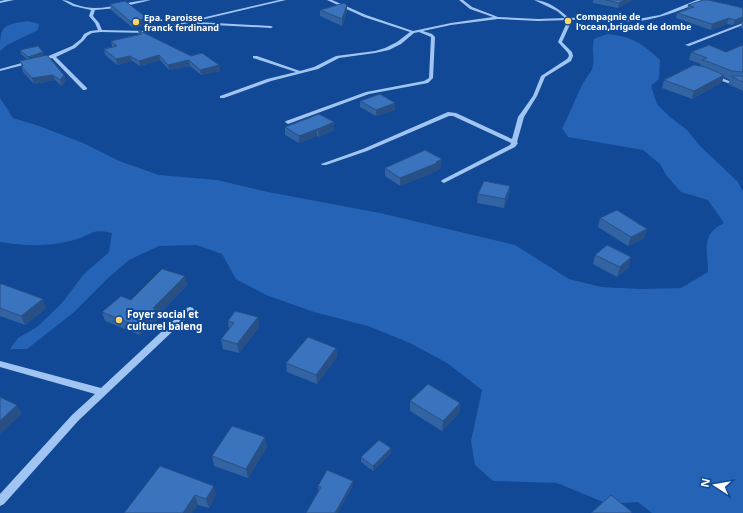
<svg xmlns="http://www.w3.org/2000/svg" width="743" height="513" viewBox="0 0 743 513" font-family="'Noto Sans',sans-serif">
  <rect width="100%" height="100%" fill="#114996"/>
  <g fill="#2463b5">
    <path d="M28 21 39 24 38 30 7 45 0 51C0 25 3 25 28 21Z"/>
    <path d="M607 34C632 36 643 44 660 60L659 79 651 86 657 104 670 117 687 130 700 146 738 182 743 192V513H652L638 502 608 504 557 483 493 481 475 465 471 441 482 390 447 363 410 343 368 326 314 312 266 295 236 279 222 254 197 245 159 246 129 260 108 278 73 313 27 349H10L18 338 37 327 62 303 83 275 109 252 112 233C91 228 92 235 74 240 49 247 25 246 0 242V98L13 118 42 127 83 143 119 161 159 175 217 180 268 192 380 213 515 245 569 279 601 287 641 289 681 288 708 272C708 249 700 235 724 223L708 200 681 192 666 175 660 164 643 150 568 137 562 128C571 112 576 95 585 80 588 75 592 71 593 66 595 56 591 52 594 39Z"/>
  </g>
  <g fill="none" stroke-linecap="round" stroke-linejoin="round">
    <g fill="#a1c5f3" fill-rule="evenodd">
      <polygon points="5,0 14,0 0,3 0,1"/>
      <path d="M62 0C68 0 71 3 77 5 83 7 89 8 95 8 114 8 132 0 151 0L117 8 95 10 93 16 99 23 102 30 146 31 279 0H286L146 33 101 32 92 33 87 36 84 40 75 48 56 57 87 88V89L85 90H83L52 58 41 61 39 60 72 46 81 39 84 34 90 31 98 30 95 23 89 16 91 10 73 6Z"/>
      <path d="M327 0H332L366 15 413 31 451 23 493 17 470 9 459 0H463L472 7 498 17 538 19 565 18 557 11 534 0C547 0 560 10 569 18L586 17 638 19 660 15 697 0H702C687 9 655 20 637 21 616 22 594 19 572 20L562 42 572 52 573 56 571 61 545 77 537 96 524 117 517 142 518 143 515 147 444 183 442 182 441 181 442 180 510 145 511 143 453 116H449L367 151 326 165H322L321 164 363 149 448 112 456 113 512 139 518 117 533 96 541 76 567 59 569 56 568 53 558 42 568 20 538 21 498 19 451 25 423 31 432 34 435 37 433 78 428 83 369 94 288 124 285 122 286 121 366 92 424 81 429 78 431 37 419 32 414 33 401 44 389 50 375 53 339 58 318 69 271 81 224 98H220V96L267 79 296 72 253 58V56H257L300 71 314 67 336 56 375 51 385 48 397 42 410 32 364 17Z"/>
      <polygon points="197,22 271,26 273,27 271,28 196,24 196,22"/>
      <polygon points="743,23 743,25 689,46 685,45"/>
      <polygon points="29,61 31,62 31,63 0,71 0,69"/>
      <polygon points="713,76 717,76 729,81 743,81 743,83 728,83 713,78"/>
      <polygon points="190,307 193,308 194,310 193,312 78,421 4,504 0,506 0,494 72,415 95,394 0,367 0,361 101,388 187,308"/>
    </g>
  </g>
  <g fill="#3263a3">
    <polygon points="593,0 633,0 618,8 593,3"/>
    <polygon points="110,4 147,18 149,25 133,28 111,10"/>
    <polygon points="347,5 347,11 342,26 320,16 320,10"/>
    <polygon points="688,5 743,8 743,28 741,28 742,22 733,25 727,24 711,30 676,18 677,13 687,9"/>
    <polygon points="138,30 191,56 219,65 220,71 201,75 190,66 169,70 160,60 140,66 132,61 117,65 105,55 104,49 113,47 112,47 111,41 139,35"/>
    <polygon points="743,45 743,91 728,84 730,80 724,77 722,82 692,99 662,88 664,80 700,66 701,64 689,60 691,52 726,52"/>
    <polygon points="20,50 43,52 44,56 64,75 66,81 62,86 55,80 34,84 23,72 21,66 22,66 20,61 28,60 21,54"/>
    <polygon points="360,101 395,103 395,110 376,116 360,107"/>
    <polygon points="334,122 334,130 319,137 317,136 299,143 285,135 285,127"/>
    <polygon points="385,168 441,168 437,170 437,171 400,186 385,176"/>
    <polygon points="510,186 509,195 504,208 477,203 478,194"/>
    <polygon points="600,218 647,229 644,238 628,246 598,227"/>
    <polygon points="595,255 629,267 617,277 593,264"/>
    <polygon points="185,276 187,285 157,316 158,319 140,335 105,321 102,312 131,300"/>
    <polygon points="0,284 46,308 25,325 0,316"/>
    <polygon points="228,321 259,327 239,353 223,349 221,339 229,330"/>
    <polygon points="336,348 337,357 317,384 287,372 286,363"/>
    <polygon points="410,401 460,403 459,413 442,431 410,411"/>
    <polygon points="267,447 248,478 214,466 212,456"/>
    <polygon points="391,448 391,453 373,471 361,462 361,457"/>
    <polygon points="160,466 216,495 209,508 198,505"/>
    <polygon points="353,481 353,486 319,491 318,491 318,486"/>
  </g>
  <g fill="#295085">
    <polygon points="624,0 633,0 618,8 619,3"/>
    <polygon points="347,5 347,11 342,26 342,19"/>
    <polygon points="743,17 743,22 733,25 735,20"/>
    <polygon points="147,18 149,25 133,28 131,22"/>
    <polygon points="729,18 727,24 711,30 712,24"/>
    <polygon points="43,52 44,56 29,60 28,57"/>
    <polygon points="159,55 160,60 140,66 139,61"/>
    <polygon points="130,56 132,61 117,65 116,59"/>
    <polygon points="189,60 190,66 169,70 168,65"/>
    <polygon points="219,65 220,71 201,75 200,70"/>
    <polygon points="53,75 55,80 34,84 32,78"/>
    <polygon points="64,75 66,81 62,86 60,80"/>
    <polygon points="724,75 722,82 692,99 694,91"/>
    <polygon points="395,103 395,110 376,116 376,110"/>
    <polygon points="334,122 334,130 319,137 318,129"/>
    <polygon points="317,129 317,136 299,143 299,136"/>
    <polygon points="442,159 441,168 437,170 437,171 400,186 400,178"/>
    <polygon points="510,186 509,195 504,208 505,199"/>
    <polygon points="647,229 644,238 628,246 631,237"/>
    <polygon points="631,257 629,267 617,277 620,267"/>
    <polygon points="185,276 187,285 157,316 158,319 140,335 137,326 153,308"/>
    <polygon points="43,299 46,308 25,325 21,316"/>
    <polygon points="258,317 259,327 239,353 237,344"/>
    <polygon points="336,348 337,357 317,384 316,375"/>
    <polygon points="460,403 459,413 442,431 443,421"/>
    <polygon points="17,405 22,414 0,434 0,421"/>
    <polygon points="265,437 267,447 248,478 246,469"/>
    <polygon points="391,448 391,453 373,471 373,466"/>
    <polygon points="353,481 353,486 338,513 335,513"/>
    <polygon points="214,486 216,495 209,508 206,499"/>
    <polygon points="195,495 198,505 192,513 183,513"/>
  </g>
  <g fill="#3a73be" stroke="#295085">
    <polygon points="606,0 624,0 619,3"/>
    <polygon points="703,0 708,0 726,4 743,8 743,17 735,20 729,18 712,24 677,13 694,7 688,5"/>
    <polygon points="125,1 147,18 131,22 110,4"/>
    <polygon points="344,3 347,5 342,19 320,10"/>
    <polygon points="138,30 191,56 202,53 219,65 200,70 189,60 168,65 159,55 139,61 130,56 116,59 104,49 117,46 111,41 142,34"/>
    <polygon points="709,45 726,52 743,45 743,72 732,71 709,62 702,60 707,58 691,52"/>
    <polygon points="38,46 43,52 28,57 20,50"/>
    <polygon points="47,55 64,75 60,80 53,75 32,78 21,66 23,66 20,61"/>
    <polygon points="694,65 705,67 724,75 694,91 664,80"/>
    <polygon points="731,76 743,76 743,82"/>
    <polygon points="380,94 395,103 376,110 360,101"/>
    <polygon points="319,114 334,122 318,129 317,129 299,136 285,127"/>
    <polygon points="425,150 442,159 436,162 437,163 400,178 385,168"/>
    <polygon points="484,181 510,186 505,199 478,194"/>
    <polygon points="617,210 647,229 631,237 600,218"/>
    <polygon points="607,245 631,257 620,267 595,255"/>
    <polygon points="162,269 185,276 153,308 155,309 137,326 102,312 121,296 131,300"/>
    <polygon points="0,284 2,284 43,299 21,316 0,308"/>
    <polygon points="235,311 258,317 237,344 221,339 234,323 228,321"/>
    <polygon points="308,337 336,348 316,375 286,363"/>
    <polygon points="428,384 460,403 443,421 410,401"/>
    <polygon points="0,397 17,405 0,421"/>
    <polygon points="232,426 265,437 246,469 212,456"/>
    <polygon points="379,440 391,448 373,466 361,457"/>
    <polygon points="160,466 214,486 206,499 195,495 183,513 124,513"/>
    <polygon points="327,470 353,481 335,513 306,513 321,487 318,486"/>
    <polygon points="611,495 632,512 631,513 591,513"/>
  </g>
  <g fill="#ffd563" stroke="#114996" stroke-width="1.5">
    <circle cx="568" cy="21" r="4"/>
    <circle cx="136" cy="22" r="4"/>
    <circle cx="119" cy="320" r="4"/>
  </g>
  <g text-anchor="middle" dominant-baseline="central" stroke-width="4" stroke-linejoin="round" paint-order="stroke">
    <g font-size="9" font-weight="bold" fill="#fff" stroke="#114996" text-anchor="start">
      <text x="576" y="16">Compagnie de<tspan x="576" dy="10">l'ocean,brigade de dombe</tspan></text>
      <text x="144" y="17">Epa. Paroisse<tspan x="144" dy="10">franck ferdinand</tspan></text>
    </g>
    <g font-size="10" font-weight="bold" fill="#fff" stroke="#114996" text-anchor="start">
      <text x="127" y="314">Foyer social et<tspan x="127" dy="12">culturel baleng</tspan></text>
    </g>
  </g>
  <g transform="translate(715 485) rotate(282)" stroke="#114996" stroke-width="3" paint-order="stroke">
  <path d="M0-3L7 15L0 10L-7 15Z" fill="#ffffff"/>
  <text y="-6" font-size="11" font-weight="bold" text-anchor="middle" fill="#ffffff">N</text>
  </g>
</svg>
